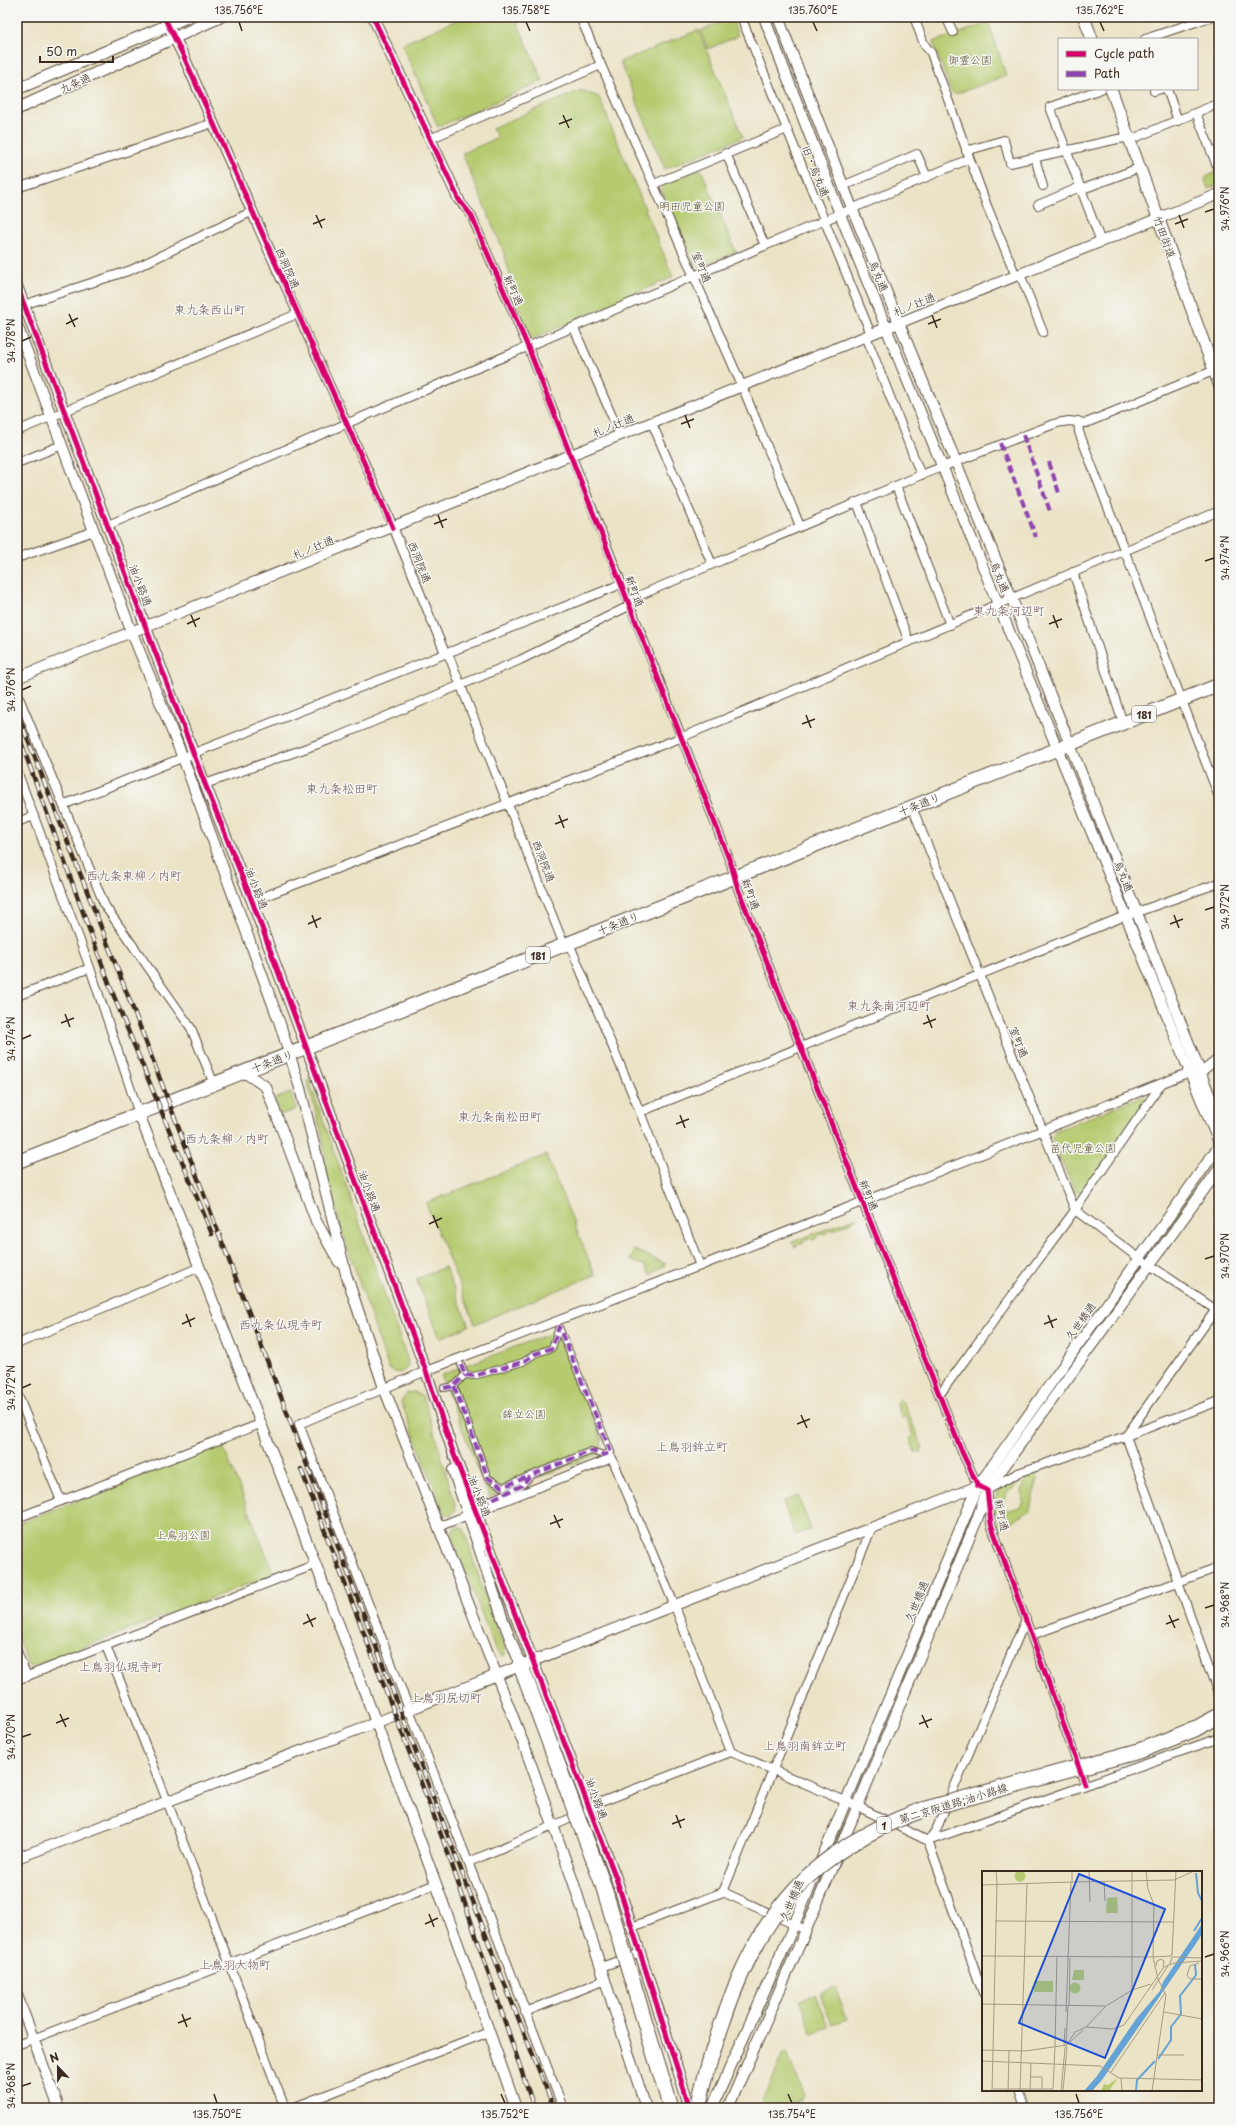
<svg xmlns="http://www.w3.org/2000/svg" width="1236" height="2125" viewBox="0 0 1236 2125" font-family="'Playpen Sans','Klee One',sans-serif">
  <rect width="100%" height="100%" fill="#f6f6f2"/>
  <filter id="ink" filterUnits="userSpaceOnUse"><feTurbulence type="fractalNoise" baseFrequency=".025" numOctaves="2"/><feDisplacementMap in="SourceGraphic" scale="8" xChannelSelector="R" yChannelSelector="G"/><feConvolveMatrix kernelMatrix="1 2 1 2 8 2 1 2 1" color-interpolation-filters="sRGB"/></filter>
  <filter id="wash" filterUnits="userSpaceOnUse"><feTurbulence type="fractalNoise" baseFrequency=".012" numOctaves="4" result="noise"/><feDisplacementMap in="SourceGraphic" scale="16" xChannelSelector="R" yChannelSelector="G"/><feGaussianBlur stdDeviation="0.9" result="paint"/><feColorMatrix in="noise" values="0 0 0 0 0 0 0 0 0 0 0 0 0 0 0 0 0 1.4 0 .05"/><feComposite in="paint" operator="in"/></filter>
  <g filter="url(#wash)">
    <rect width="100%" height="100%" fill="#ebe3c6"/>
    <g fill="#b6cb70" stroke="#787a47">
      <polygon points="463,17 515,17 543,81 438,127 402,44"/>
      <polygon points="731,18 738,36 708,49 700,31"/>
      <polygon points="989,23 1006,76 955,94 951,92 933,42"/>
      <polygon points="698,30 743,137 665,169 620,62"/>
      <polygon points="581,90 599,97 673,277 533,339 527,336 503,250 462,153 498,138 492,128"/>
      <polygon points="701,169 736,252 702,266 694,263 661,189 663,184"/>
      <polygon points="1218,171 1219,184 1208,189 1205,180 1206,177"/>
      <polygon points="309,1080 408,1361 407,1368 400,1373 393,1372 388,1367 340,1225 327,1175 322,1134 307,1081"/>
      <polygon points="291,1093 296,1109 280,1115 275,1099"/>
      <polygon points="1143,1096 1148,1100 1082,1193 1075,1192 1052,1139 1055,1131"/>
      <polygon points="546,1155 595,1275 475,1324 426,1203"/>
      <polygon points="1201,1179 1204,1181 1163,1236 1160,1236"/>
      <path d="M858 1217C850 1225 844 1223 836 1230H829L825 1235 820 1234 814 1240 809 1238 803 1241V1244H799L795 1247 792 1242Z"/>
      <polygon points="634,1250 666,1264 665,1265 650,1275 645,1266 630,1260"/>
      <polygon points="445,1267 469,1326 440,1338 416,1279"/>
      <polygon points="1132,1274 1134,1277 1080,1350"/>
      <polygon points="557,1331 602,1439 600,1453 489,1497 441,1375"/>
      <polygon points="414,1392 420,1394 424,1398 454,1499 456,1510 451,1515 445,1514 442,1508 401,1402 407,1393"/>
      <polygon points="899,1399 904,1403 922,1446 922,1451 920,1453 915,1452 910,1438 913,1436 906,1417 902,1418 896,1404"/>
      <polygon points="222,1444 274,1574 32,1667 28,1665 17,1636 17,1524"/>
      <polygon points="1038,1474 1030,1510 1000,1530 996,1522 1006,1511 1020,1507 1023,1501 1022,1490 1026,1478"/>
      <polygon points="1018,1481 1016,1487 1006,1494 1003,1503 994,1515 992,1506 1001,1487"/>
      <polygon points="798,1496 811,1529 795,1535 783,1502"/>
      <polygon points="455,1527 460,1527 464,1529 485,1597 505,1650 505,1655 502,1657 495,1649 451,1535"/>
      <polygon points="961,1536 964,1538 916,1652 913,1653"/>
      <polygon points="906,1665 909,1667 859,1788 857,1788"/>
      <polygon points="844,1821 847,1821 805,1919 803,1920"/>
      <polygon points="796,1935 798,1935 761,2021 758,2022"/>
      <polygon points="835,1987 847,2019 832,2025 820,1993"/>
      <polygon points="815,1994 828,2027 813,2033 800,2001"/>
      <polygon points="787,2052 804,2097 802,2100 781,2108 760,2108 784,2053"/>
    </g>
  </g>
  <g filter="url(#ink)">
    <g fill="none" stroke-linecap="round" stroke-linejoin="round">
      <g stroke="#554637" stroke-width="8">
        <g id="pedestrian">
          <polyline points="461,1365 465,1375 474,1376 523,1362 535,1354 552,1348 559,1327 611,1452 604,1455 591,1451 532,1475 521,1486 488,1501"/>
          <polyline points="454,1386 488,1478 503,1487 529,1476"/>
          <polyline points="444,1388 454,1386 465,1375"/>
        </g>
      </g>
      <g stroke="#554637" stroke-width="10">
        <g id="minor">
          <polyline points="580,17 742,386 800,526"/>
          <polyline points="741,17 871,334"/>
          <polyline points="914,17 924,44 931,53 987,206 1016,276"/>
          <polyline points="946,17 953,32"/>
          <polyline points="1145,39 1211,17"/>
          <polyline points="1101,89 1050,107 1101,242"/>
          <polyline points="1167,89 1178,121"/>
          <polyline points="1154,91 1161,89"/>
          <polyline points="1196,113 1219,171"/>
          <polyline points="432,138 601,65"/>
          <polyline points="966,151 1004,140 1010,163 1118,139 1137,137 1219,103"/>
          <polyline points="726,153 765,246"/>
          <polyline points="1035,158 1043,186"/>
          <polyline points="654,184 787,129"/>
          <polyline points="843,186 917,154 927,177"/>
          <polyline points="17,188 213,123"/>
          <polyline points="1080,190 1139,168"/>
          <polyline points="459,200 471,215 528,347 569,449 731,864 738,889 962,1452 978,1486 987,1490 991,1524 1085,1784"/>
          <polyline points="1038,205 1080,187"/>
          <polyline points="1020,274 1043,332"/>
          <polyline points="282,279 391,522 445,653 449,656 564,945"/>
          <polyline points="17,307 131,270 251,212"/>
          <polyline points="574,328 620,435"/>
          <polyline points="866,336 921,475"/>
          <polyline points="1078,421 1079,432 1219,797"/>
          <polyline points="652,423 712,564"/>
          <polyline points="17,431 297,314"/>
          <polyline points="17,463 62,445"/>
          <polyline points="896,486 950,625"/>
          <polyline points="857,502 909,642"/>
          <polyline points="108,525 969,159"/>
          <polyline points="17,558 94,531"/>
          <polyline points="1073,572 1123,723"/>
          <polyline points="17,693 105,906 191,1028 214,1084"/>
          <polyline points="17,771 90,968 139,1114"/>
          <polyline points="205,784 332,739 520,660 625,608 636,597 921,475 1057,423 1069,421 1086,423 1213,371"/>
          <polyline points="63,805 614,587 621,583"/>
          <polyline points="912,807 1075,1210 1132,1253 1219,1312"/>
          <polyline points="17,822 34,816"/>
          <polyline points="252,901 680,738 1219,511"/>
          <polyline points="569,943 640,1112 700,1266"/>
          <polyline points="17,996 90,968"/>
          <polyline points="1200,1073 1219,1058"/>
          <polyline points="640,1112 1120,918 1219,883"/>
          <polyline points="17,1344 200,1267"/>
          <polyline points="17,1393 61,1501"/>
          <polyline points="940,1394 1075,1210 1162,1083"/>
          <polyline points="1126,1436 1219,1696"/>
          <polyline points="1126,1436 1219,1305"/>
          <polyline points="989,1489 1018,1473 1126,1436 1219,1401"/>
          <polyline points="17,1518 260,1424"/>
          <polyline points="440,1526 612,1458 674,1604 731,1752 857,1806 928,1841 983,1993"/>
          <polyline points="1032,1635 1219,1567"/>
          <path d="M106 1646C168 1799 225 1954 285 2108"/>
          <polyline points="17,1651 27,1677"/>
          <polyline points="17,1680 314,1565"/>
          <polyline points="928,1841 1219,1738"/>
          <polyline points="928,1841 936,1830 1026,1619"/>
          <polyline points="469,1862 590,1810 601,1802 731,1752"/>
          <polyline points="723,1892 872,1527"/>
          <polyline points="632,1927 723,1892 806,1930"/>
          <polyline points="601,1967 641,1953"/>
          <polyline points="525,2012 605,1980"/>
          <polyline points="17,2045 436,1884"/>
          <polyline points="1018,2090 1024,2108"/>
          <polyline points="292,2108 489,2032"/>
          <polyline points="563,2108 299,1424 426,1371 700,1266 1190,1072"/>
        </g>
      </g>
      <g stroke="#554637" stroke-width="12">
        <g id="tertiary">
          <polyline points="164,17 184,57 282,279"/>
          <polyline points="373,17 459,200"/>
          <polyline points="764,17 840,214 998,604 1219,1143"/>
          <polyline points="778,17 852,208 1012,599 1219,1119"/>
          <polyline points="17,286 205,784 252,901 426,1371 453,1452 616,1878 690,2108"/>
          <polyline points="17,325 132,633 183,758 280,1024 300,1088 346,1274 384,1388 524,1745 573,1881 646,2108"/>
          <polyline points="17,678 1219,194"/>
          <polyline points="244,1072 266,1087 316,1221 339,1262"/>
          <path d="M139 1114C269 1443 400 1773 516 2108"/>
          <polyline points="453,1470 502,1617 520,1664"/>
          <polyline points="17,1858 375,1723 978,1486"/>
          <polyline points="17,1995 59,2108"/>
          <polyline points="712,2108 794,1925 978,1486 1219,1146"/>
          <polyline points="728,2108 806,1930 976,1522 987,1490 1219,1169"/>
        </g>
      </g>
      <g stroke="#554637" stroke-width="13">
        <g id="secondary">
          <polyline points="1084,17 1092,39"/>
          <polyline points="17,89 187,17"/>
          <polyline points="1111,89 1219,384"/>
          <polyline points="17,109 220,17"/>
        </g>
      </g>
      <g stroke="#554637" stroke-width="15">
        <polyline id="primary" points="17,1162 1219,685"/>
      </g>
      <g stroke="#554637" stroke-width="17">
        <polyline id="motorway" points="520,1664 570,1797"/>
      </g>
      <use href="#pedestrian" stroke="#fff" stroke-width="6"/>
      <use href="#minor" stroke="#fff" stroke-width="8"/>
      <use href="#tertiary" stroke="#fff" stroke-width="10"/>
      <use href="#secondary" stroke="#fff" stroke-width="11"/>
      <use href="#primary" stroke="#fff" stroke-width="13"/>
      <use href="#motorway" stroke="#fff" stroke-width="15"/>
      <g stroke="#3b2a1e" stroke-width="4.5">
        <g id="rail">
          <polyline points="17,712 144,1037 498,1967 554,2108"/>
          <polyline points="17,731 111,989 212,1234"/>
          <polyline points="301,1469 448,1853 534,2108"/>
        </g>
      </g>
      <use href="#rail" stroke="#f6f6f2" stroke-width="3" stroke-dasharray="9" stroke-linecap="butt"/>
      <g stroke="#554637" stroke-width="17" stroke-linecap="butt">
        <g id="motorway-bridge">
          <polyline points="570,1797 602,1882 671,2108"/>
          <path d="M698 2108C704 2078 713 2049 723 2021 759 1912 813 1849 922 1810L1139 1751 1195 1729 1219 1716"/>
        </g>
      </g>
      <use href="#motorway-bridge" stroke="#fff" stroke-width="15"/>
      <g stroke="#8e44ad" stroke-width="4" stroke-dasharray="8 4" stroke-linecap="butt">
        <polyline points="1023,435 1051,514"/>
        <polyline points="1000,443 1036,537"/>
        <polyline points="1049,462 1060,496"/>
        <polyline points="461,1365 465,1375 474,1376 523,1362 535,1354 552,1348 559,1327 611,1452 604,1455 591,1451 532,1475 521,1486 488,1501"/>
        <polyline points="454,1386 488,1478 503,1487 529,1476"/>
        <polyline points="444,1388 454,1386 465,1375"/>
      </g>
      <g stroke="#f6f6f2" stroke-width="8">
        <g id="cycleway">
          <polyline points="164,17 184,57 393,528"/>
          <polyline points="373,17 459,200 471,215 528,347 731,864 738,889 962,1452 978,1486 987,1490 991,1524 1085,1784"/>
          <polyline points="17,286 205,784 252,901 426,1371 453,1452 616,1878 690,2108"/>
        </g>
      </g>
      <use href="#cycleway" stroke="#d6006c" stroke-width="5"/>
    </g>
  </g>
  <path fill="none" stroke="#3b2a1e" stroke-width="1.5" d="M239 22 242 31M526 22 530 31M813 22 817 31M1100 22 1104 31M563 115 569 128M559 124 572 119M1205 212 1214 209M316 215 322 228M1179 215 1184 228M313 224 325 219M1175 224 1188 219M69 314 75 327M932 315 937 328M66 324 78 318M928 324 941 319M22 341 31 337M685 415 690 428M681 424 694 419M438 515 443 528M434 524 447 519M1205 561 1214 558M191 615 196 627M1053 615 1058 628M187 624 200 618M1049 624 1062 619M22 690 31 686M806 715 811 728M802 724 815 719M559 815 564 828M555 824 568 819M1205 910 1214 907M312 915 317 928M1174 915 1179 928M308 924 321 918M1170 924 1183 919M65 1014 70 1027M927 1015 932 1028M61 1023 74 1018M923 1024 936 1019M22 1039 31 1035M680 1115 685 1128M676 1124 689 1119M433 1215 438 1228M429 1224 442 1218M1205 1259 1214 1256M186 1314 191 1327M1048 1315 1053 1328M182 1324 195 1318M1044 1324 1057 1319M22 1388 31 1384M801 1415 807 1428M797 1424 810 1419M554 1515 560 1528M550 1524 563 1519M1205 1608 1214 1605M307 1614 313 1627M1169 1615 1175 1628M303 1624 316 1618M1166 1624 1179 1619M60 1714 66 1727M922 1715 928 1728M56 1723 69 1718M919 1724 932 1719M22 1737 31 1734M676 1815 681 1828M672 1824 685 1819M429 1914 434 1927M425 1924 438 1918M1205 1957 1214 1954M182 2014 187 2027M178 2023 191 2018M22 2086 31 2083M214 2094 217 2103M501 2094 505 2103M788 2094 792 2103M1076 2094 1079 2103"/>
  <g text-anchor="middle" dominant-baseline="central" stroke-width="3" stroke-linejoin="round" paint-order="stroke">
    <g fill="#f6f6f2" stroke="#73675e" stroke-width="1">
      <rect x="1132" y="706" width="24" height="16" rx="3"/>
      <rect x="526" y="947" width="24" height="16" rx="3"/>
      <rect x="877" y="1817" width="14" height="16" rx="3"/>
    </g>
    <g font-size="10" font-weight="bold" fill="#3b2a1e">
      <text x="1144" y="714">181</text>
      <text x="538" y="955">181</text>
      <text x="884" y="1825">1</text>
    </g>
    <g font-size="11" fill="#5a5232" stroke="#f6f6f2">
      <text x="970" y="59">御霊公園</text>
      <text x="692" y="205">明田児童公園</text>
      <text x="1083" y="1147">苗代児童公園</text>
      <text x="524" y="1413">鉾立公園</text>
      <text x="183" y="1534">上鳥羽公園</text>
    </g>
    <g font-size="11" fill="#3b2a1e" stroke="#f6f6f2">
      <text transform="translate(75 83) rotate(-24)">九条通</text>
      <text transform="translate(816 171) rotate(68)">旧・烏丸通</text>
      <text transform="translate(1165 237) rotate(70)">竹田街道</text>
      <text transform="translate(702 267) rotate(67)">室町通</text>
      <text transform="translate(288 268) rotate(66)">西洞院通</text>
      <text transform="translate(879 276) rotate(68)">烏丸通</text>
      <text transform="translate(514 290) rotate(66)">新町通</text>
      <text transform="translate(914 304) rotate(-22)">札ノ辻通</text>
      <text transform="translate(613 425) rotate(-22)">札ノ辻通</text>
      <text transform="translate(313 547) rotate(-22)">札ノ辻通</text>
      <text transform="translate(420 562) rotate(68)">西洞院通</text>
      <text transform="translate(1000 577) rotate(68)">烏丸通</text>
      <text transform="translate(141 585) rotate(69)">油小路通</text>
      <text transform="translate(635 591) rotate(69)">新町通</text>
      <text transform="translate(919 804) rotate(-22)">十条通り</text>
      <text transform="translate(544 861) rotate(69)">西洞院通</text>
      <text transform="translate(1124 876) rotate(68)">烏丸通</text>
      <text transform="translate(257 888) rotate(69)">油小路通</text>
      <text transform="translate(751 894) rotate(70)">新町通</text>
      <text transform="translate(618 923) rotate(-22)">十条通り</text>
      <text transform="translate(1019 1042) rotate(68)">室町通</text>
      <text transform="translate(272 1061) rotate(-21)">十条通り</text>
      <text transform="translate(370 1191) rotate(70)">油小路通</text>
      <text transform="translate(869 1195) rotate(68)">新町通</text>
      <text transform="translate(1080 1321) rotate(-54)">久世橋通</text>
      <text transform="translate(480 1496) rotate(69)">油小路通</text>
      <text transform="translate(1002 1515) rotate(78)">新町通</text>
      <text transform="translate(916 1601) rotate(-67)">久世橋通</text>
      <text transform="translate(597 1798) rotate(70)">油小路通</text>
      <text transform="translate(953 1803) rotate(-17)">第二京阪道路;油小路線</text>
      <text transform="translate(791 1900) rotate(-67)">久世橋通</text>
    </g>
    <g font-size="12" fill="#72595e" stroke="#f6f6f2">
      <text x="210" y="309">東九条西山町</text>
      <text x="1009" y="610">東九条河辺町</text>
      <text x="342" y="788">東九条松田町</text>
      <text x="134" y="875">西九条東柳ノ内町</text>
      <text x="889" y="1005">東九条南河辺町</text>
      <text x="500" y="1116">東九条南松田町</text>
      <text x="227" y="1138">西九条柳ノ内町</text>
      <text x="281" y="1324">西九条仏現寺町</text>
      <text x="692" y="1446">上鳥羽鉾立町</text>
      <text x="121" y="1666">上鳥羽仏現寺町</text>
      <text x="446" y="1697">上鳥羽尻切町</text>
      <text x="805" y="1745">上鳥羽南鉾立町</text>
      <text x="235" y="1964">上鳥羽大物町</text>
    </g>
  </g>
  <g transform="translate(982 1871)">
    <rect width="220" height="220" fill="#ebe3c6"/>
    <path d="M32.5 5a5.5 5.5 0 1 1 11 0a5.5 5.5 0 1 1-11 0ZM135 26 136 42H124L125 27ZM92 99H102V109H90ZM52 110H71V121H52ZM87.5 117a5.5 5.5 0 1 1 11 0a5.5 5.5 0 1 1-11 0ZM136 207 127 220H119L122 213 126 214Z" fill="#b6cb70"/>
    <path d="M220 53V63L213 74 120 209 110 220H102L115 205 154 148 178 120 181 111Z" fill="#65a2d6"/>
    <path fill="none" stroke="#65a2d6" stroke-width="2" d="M214 2 216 22 220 30M212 60 220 47M176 188 189 169V156L199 143 198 125 214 104 213 93M154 220 155 209 173 190"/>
    <path fill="none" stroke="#a59983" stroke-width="1" d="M14 0 15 12M107 0 108 31M150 0V119M122 10 123 30M90 11 192 9 212 0M0 14 90 11V0M13 50 191 51M190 84 194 0M0 85 171 86 172 34 166 18 164 0M217 92 208 95 205 104 208 108H220M188 93 190 86 220 87M174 95 175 90 179 88 182 90 181 96M170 119 186 95M0 133 123 135M87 134 88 87M84 141 89 11M182 141 220 148M104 156 124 135 150 119 169 113M88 171 101 159M84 173 86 134M73 175 75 85M82 175 83 157M0 179 43 180 85 174M175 184H202M0 190 118 195 137 207 220 209M129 201 183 122M49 206H60V218M139 207 140 220M11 218H71M71 218 73 176M10 220 15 12M26 220 27 180M38 220 45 13M48 220 49 192M79 220 83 177 93 161 104 156 131 158 142 154 182 96 192 92 220 90M81 220 85 176M170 220 184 124 176 108 171 86 189 85 190 83"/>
    <path fill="#1d4ed8" fill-opacity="0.15" stroke="#1d4ed8" stroke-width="2" d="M97 3 183 38 123 187 37 152Z"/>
    <rect width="220" height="220" fill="none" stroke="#3b2a1e" stroke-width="2"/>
  </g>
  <rect width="1236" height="2125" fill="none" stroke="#f6f6f2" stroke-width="44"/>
  <rect x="1058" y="38" width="140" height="52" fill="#f6f6f2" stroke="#aba49d"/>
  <rect x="1066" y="51" width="20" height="6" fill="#d6006c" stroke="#aba49d"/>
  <text x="1094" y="58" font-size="12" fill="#3b2a1e">Cycle path</text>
  <rect x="1066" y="71" width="20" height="6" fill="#8e44ad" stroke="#aba49d"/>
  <text x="1094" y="78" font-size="12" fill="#3b2a1e">Path</text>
  <g transform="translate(58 2067) rotate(338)" stroke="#f6f6f2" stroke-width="3" paint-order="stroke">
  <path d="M0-3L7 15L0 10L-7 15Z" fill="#3b2a1e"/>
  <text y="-6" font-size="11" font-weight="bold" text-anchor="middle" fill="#3b2a1e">N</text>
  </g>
  <path d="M40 56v6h73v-6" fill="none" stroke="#3b2a1e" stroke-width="2"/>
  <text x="46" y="56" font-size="12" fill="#3b2a1e" stroke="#f6f6f2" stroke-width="3" paint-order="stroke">50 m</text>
  <rect x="22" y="22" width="1192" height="2081" fill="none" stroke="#3b2a1e" stroke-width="1.5"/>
  <g font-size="10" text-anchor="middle" fill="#3b2a1e">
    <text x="239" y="14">135.756°E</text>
    <text x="526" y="14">135.758°E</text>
    <text x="813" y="14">135.760°E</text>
    <text x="1100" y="14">135.762°E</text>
    <text transform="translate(1225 209) rotate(-90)" y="4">34.976°N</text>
    <text transform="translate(11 341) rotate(-90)" y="4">34.978°N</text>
    <text transform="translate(1225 558) rotate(-90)" y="4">34.974°N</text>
    <text transform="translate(11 690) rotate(-90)" y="4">34.976°N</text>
    <text transform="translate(1225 907) rotate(-90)" y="4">34.972°N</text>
    <text transform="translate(11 1039) rotate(-90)" y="4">34.974°N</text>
    <text transform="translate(1225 1256) rotate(-90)" y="4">34.970°N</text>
    <text transform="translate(11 1388) rotate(-90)" y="4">34.972°N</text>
    <text transform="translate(1225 1605) rotate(-90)" y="4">34.968°N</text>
    <text transform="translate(11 1737) rotate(-90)" y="4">34.970°N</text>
    <text transform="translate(1225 1954) rotate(-90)" y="4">34.966°N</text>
    <text transform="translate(11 2086) rotate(-90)" y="4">34.968°N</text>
    <text x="217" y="2118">135.750°E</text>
    <text x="505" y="2118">135.752°E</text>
    <text x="792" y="2118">135.754°E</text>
    <text x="1079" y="2118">135.756°E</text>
  </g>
</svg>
